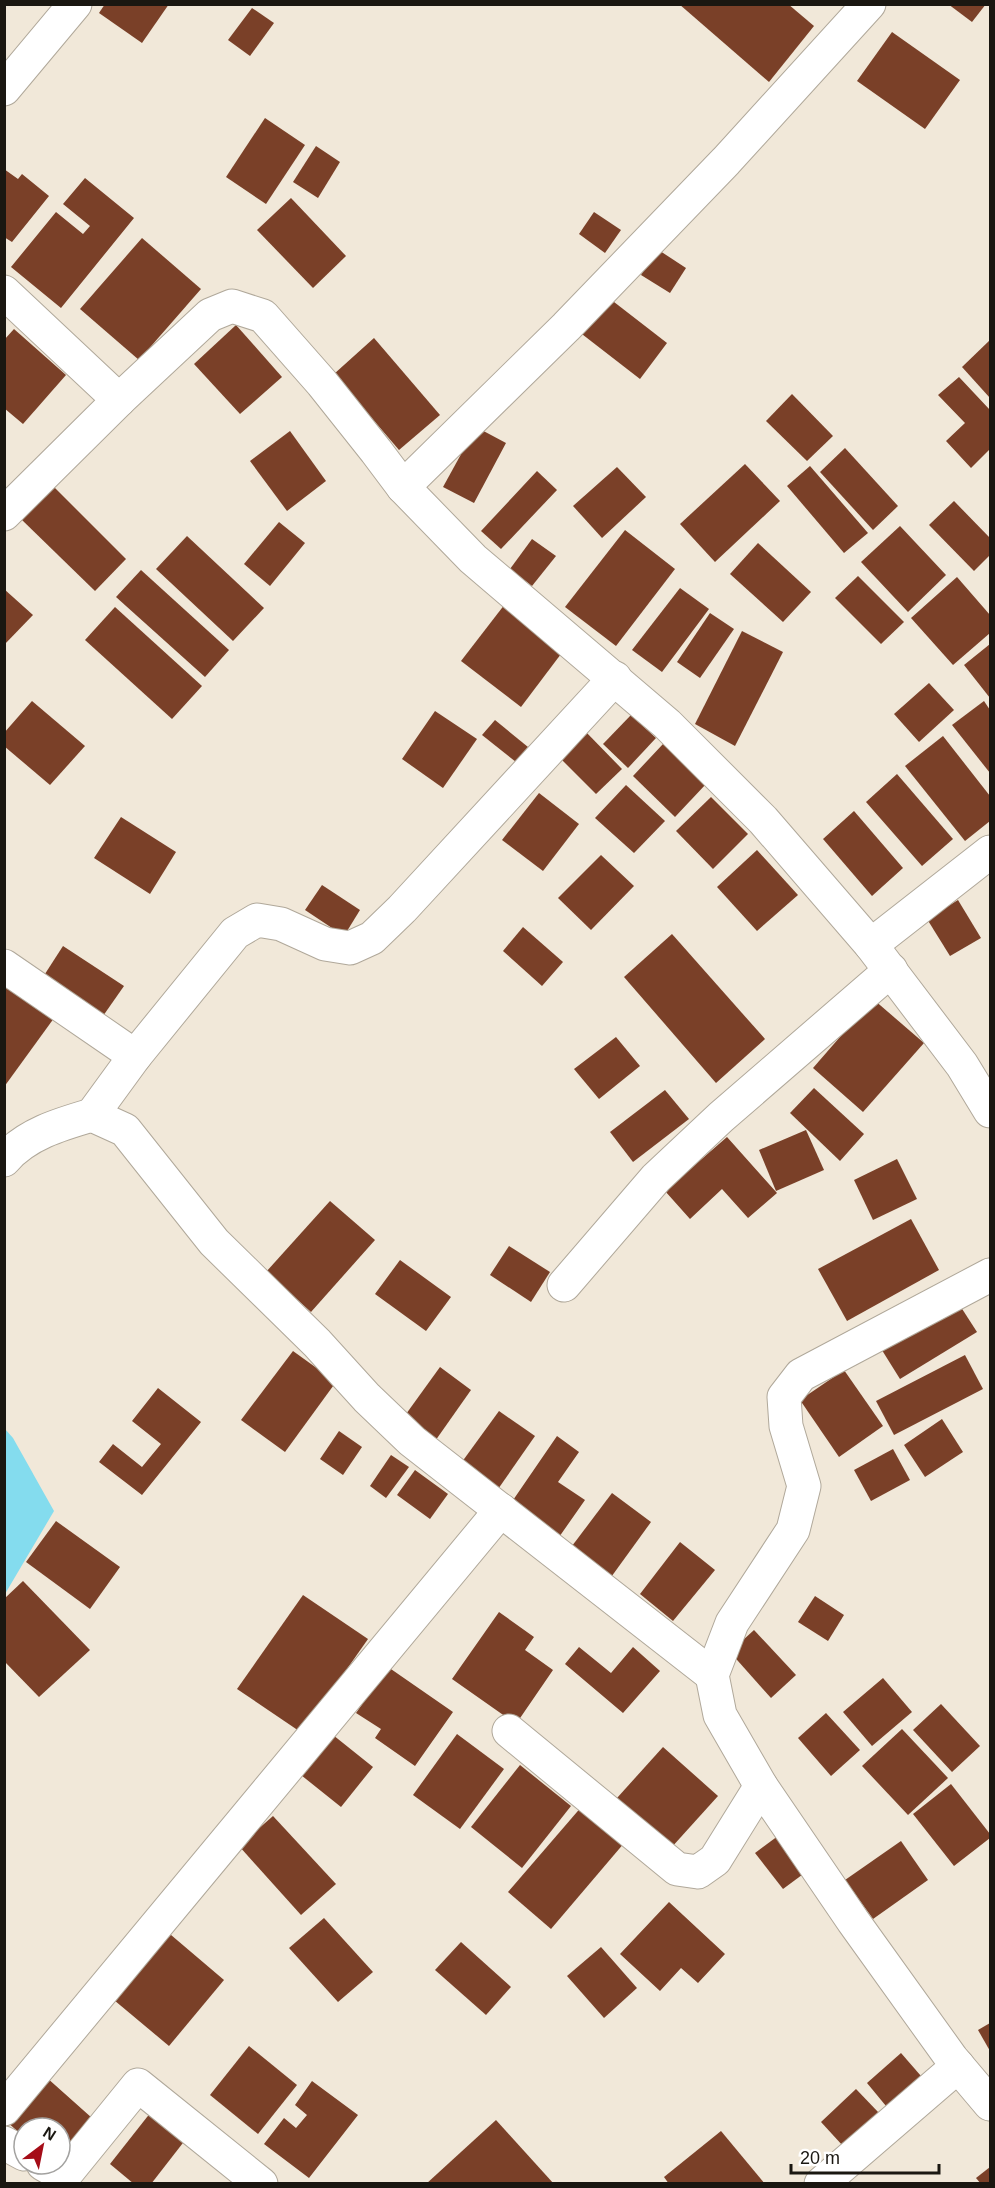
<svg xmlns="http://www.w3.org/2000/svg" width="995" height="2188" viewBox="0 0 995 2188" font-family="Arial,sans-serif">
  <rect width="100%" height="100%" fill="#f1e8d9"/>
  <polygon fill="#84dcee" points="5,1429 13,1438 54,1511 5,1594"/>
  <g fill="#7a4028">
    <polygon points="105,4 169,4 142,43 99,13"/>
    <polygon points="679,4 788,4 814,26 769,82"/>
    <polygon points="948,4 986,4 972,22"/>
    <polygon points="252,8 274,23 250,56 228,40"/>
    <polygon points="892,32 960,80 925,129 857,81"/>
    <polygon points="265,118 305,145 266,204 226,177"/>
    <polygon points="316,146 340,162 318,198 293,182"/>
    <polygon points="4,169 18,179 22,174 49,196 12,242 4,237"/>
    <polygon points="85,178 134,218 61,308 11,267 56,212 83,234 90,226 63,204"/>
    <polygon points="291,198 346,256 313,288 257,230"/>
    <polygon points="594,212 621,230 605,253 579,234"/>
    <polygon points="142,238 201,289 139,360 80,309"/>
    <polygon points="657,249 686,268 670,293 641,275"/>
    <polygon points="605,295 667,343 640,379 578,331"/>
    <polygon points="236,325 282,377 240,414 194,364"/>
    <polygon points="14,329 66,375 23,424 4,408 4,340"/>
    <polygon points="374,338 440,415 399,450 334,374"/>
    <polygon points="990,340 990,398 962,367"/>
    <polygon points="959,377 990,410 990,449 971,468 946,441 965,423 938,395"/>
    <polygon points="792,394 833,436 807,461 766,421"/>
    <polygon points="476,427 506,443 474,503 443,487"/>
    <polygon points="290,431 326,481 287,511 250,461"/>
    <polygon points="845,448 898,506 873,530 820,472"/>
    <polygon points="745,464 780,501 715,562 680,524"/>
    <polygon points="810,466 868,533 844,553 787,486"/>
    <polygon points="617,467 646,497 602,538 573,506"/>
    <polygon points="537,471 557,490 501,549 481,531"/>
    <polygon points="53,486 126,559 95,591 21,519"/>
    <polygon points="954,501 990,538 990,555 974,571 929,525"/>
    <polygon points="279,522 305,543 270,586 244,564"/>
    <polygon points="900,526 946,575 908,612 861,562"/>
    <polygon points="625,530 675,569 616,646 565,607"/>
    <polygon points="187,536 264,608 233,641 156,569"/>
    <polygon points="532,539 556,556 532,586 510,569"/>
    <polygon points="758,543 811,592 783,622 730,574"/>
    <polygon points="141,570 229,650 205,677 116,597"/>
    <polygon points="858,576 904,622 881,644 835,598"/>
    <polygon points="957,577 990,615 990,633 953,665 911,618"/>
    <polygon points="680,588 709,609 662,672 632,650"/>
    <polygon points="4,589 33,615 4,645"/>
    <polygon points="505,604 564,650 521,707 461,661"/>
    <polygon points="115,607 202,686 172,719 85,640"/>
    <polygon points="710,613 734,629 700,678 677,662"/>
    <polygon points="742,631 783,652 735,746 695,724"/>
    <polygon points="990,644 990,698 964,665"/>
    <polygon points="929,683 954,710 919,742 894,714"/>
    <polygon points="32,701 85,746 50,785 4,746 4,733"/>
    <polygon points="984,701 990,710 990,773 952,725"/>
    <polygon points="435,711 477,739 443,788 402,759"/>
    <polygon points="631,715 656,738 628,768 603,744"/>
    <polygon points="495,720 528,747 516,762 482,735"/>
    <polygon points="585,731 622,769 596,794 559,757"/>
    <polygon points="943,736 990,796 990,821 965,841 905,766"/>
    <polygon points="663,744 706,784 675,817 633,776"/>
    <polygon points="897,774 953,839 922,866 866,802"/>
    <polygon points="626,785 665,821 634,853 595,818"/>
    <polygon points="539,793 579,824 543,871 502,840"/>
    <polygon points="711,797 748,834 713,869 676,831"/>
    <polygon points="854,811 903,868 872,896 823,839"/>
    <polygon points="121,817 176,852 150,894 94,858"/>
    <polygon points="757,850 798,895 757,931 717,887"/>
    <polygon points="601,855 634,886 591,930 558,898"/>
    <polygon points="322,885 360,910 344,936 305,910"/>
    <polygon points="958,900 981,938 950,956 927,919"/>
    <polygon points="523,927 563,962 542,986 503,951"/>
    <polygon points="672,934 765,1039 716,1083 624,977"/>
    <polygon points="63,946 124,986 103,1016 43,977"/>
    <polygon points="4,976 57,1014 4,1087"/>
    <polygon points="873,999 924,1043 863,1112 813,1068"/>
    <polygon points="616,1037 640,1066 599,1099 574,1069"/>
    <polygon points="814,1088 864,1134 840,1161 790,1113"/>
    <polygon points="665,1090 689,1119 633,1162 610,1132"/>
    <polygon points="806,1130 824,1170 776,1191 759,1150"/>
    <polygon points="727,1137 777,1193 748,1218 722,1189 690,1219 665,1191"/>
    <polygon points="897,1159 917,1199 873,1220 854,1180"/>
    <polygon points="330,1201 375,1240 311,1312 266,1272"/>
    <polygon points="911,1219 939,1270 847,1321 818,1269"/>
    <polygon points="509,1246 550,1272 531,1302 490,1275"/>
    <polygon points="400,1260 451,1297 426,1331 375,1294"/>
    <polygon points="957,1301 977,1332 900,1379 880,1347"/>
    <polygon points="293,1351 336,1382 285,1452 241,1420"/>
    <polygon points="965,1355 983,1389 894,1435 876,1401"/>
    <polygon points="440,1367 471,1390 433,1444 401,1421"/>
    <polygon points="844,1370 883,1426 839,1457 800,1400"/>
    <polygon points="158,1388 201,1422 142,1495 99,1462 113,1444 142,1467 161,1444 132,1421"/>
    <polygon points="499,1411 535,1436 496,1492 459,1466"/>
    <polygon points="942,1419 963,1452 925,1477 904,1445"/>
    <polygon points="339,1431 362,1447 343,1475 320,1459"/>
    <polygon points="557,1436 579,1452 558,1482 585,1500 557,1540 509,1506"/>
    <polygon points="893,1449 910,1480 871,1501 854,1470"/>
    <polygon points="391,1455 409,1467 386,1498 370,1486"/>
    <polygon points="415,1470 448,1494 430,1519 397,1495"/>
    <polygon points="612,1493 651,1522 609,1580 569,1550"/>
    <polygon points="56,1521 120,1567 90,1609 26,1562"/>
    <polygon points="680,1542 715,1570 673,1621 640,1594"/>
    <polygon points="23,1581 90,1650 39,1697 4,1661 4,1599"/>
    <polygon points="303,1595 368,1639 302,1733 237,1689"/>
    <polygon points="815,1596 844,1615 828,1641 798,1622"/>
    <polygon points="499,1612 534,1637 525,1650 553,1670 516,1724 452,1679"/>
    <polygon points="754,1630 796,1675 771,1698 730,1652"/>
    <polygon points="579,1647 611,1673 633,1647 660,1671 623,1713 565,1664"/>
    <polygon points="388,1667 453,1712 415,1766 375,1738 381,1729 356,1713"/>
    <polygon points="883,1678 912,1712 872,1746 843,1712"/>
    <polygon points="941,1704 980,1746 952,1772 913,1730"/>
    <polygon points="826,1713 860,1750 831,1776 798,1738"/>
    <polygon points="902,1729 948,1778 908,1815 862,1766"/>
    <polygon points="457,1734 504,1769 460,1829 413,1795"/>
    <polygon points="333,1735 373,1767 341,1807 301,1775"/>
    <polygon points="663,1747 718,1796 671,1848 617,1798"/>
    <polygon points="520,1765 571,1806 522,1868 471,1827"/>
    <polygon points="951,1784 990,1834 990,1838 954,1866 913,1814"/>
    <polygon points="583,1805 625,1842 551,1929 508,1892"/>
    <polygon points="273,1816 336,1884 301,1915 239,1846"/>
    <polygon points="782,1833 810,1869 783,1889 755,1853"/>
    <polygon points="901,1841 928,1880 873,1919 845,1880"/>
    <polygon points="669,1902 725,1954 698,1983 681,1968 660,1991 620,1954"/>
    <polygon points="324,1918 373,1972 338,2002 289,1948"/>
    <polygon points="164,1929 224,1980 169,2046 108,1995"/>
    <polygon points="461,1942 511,1987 486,2015 435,1970"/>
    <polygon points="601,1947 637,1988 604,2018 567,1976"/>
    <polygon points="990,2023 990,2051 978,2030"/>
    <polygon points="249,2046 297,2085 258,2134 210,2095"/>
    <polygon points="901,2053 921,2076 886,2106 867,2083"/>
    <polygon points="46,2077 92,2118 60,2154 60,2128 24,2128 24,2137 6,2121"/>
    <polygon points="312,2081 358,2115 309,2178 264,2144 284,2118 296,2128 307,2115 295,2105"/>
    <polygon points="856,2089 879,2113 843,2146 821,2122"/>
    <polygon points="151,2112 186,2139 151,2184 134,2184 110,2164"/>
    <polygon points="496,2120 554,2184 426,2184"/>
    <polygon points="721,2131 765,2184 669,2184 664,2177"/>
    <polygon points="990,2167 990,2184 981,2184 976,2178"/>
  </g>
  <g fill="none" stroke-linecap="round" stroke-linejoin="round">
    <g stroke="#b0a89a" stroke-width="35">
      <g id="minor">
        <polyline points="4,89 75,4"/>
        <polyline points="4,292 119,400 210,315 232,306 263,316 322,383 376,451 403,487 473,559 667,724 763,820 871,945 962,1065 990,1111"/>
        <polyline points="403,487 566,327 726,161 869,4"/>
        <polyline points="4,514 119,400"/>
        <polyline points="871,945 990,852"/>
        <polyline points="4,966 135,1056"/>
        <polyline points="92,1115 135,1056 235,933 257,920 281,924 325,944 350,948 372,938 402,909 615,678"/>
        <path d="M4 1160C26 1134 61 1124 92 1115L125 1130 214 1242 317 1343 367 1398 412 1441 712 1675"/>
        <polyline points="990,1275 801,1375 784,1397 786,1426 804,1486 793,1530 732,1623 712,1675 720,1715 761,1786 853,1921 952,2059 990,2104"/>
        <polyline points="564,1285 656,1178 721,1117 891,970"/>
        <polyline points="509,1731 677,1869 698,1872 715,1860 761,1786"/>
        <polyline points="4,2109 501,1510"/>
        <polyline points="4,2143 24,2154"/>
        <polyline points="43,2164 64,2176 138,2085 261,2184"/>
        <polyline points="821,2184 958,2066"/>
      </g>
    </g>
    <use href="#minor" stroke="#fff" stroke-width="33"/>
  </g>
  <rect width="995" height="2188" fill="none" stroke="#1a1711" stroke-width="12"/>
  <g transform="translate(42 2146) rotate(32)"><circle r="28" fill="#ffffff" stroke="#a3a2a0" stroke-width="1.5"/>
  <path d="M0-4.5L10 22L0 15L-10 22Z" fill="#a50d18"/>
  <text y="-9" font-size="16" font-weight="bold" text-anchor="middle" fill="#1a1711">N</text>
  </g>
  <path d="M791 2164v9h148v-9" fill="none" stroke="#1a1711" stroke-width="3"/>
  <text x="800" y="2164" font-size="18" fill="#1a1711" stroke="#ffffff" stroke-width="4.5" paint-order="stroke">20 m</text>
</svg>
